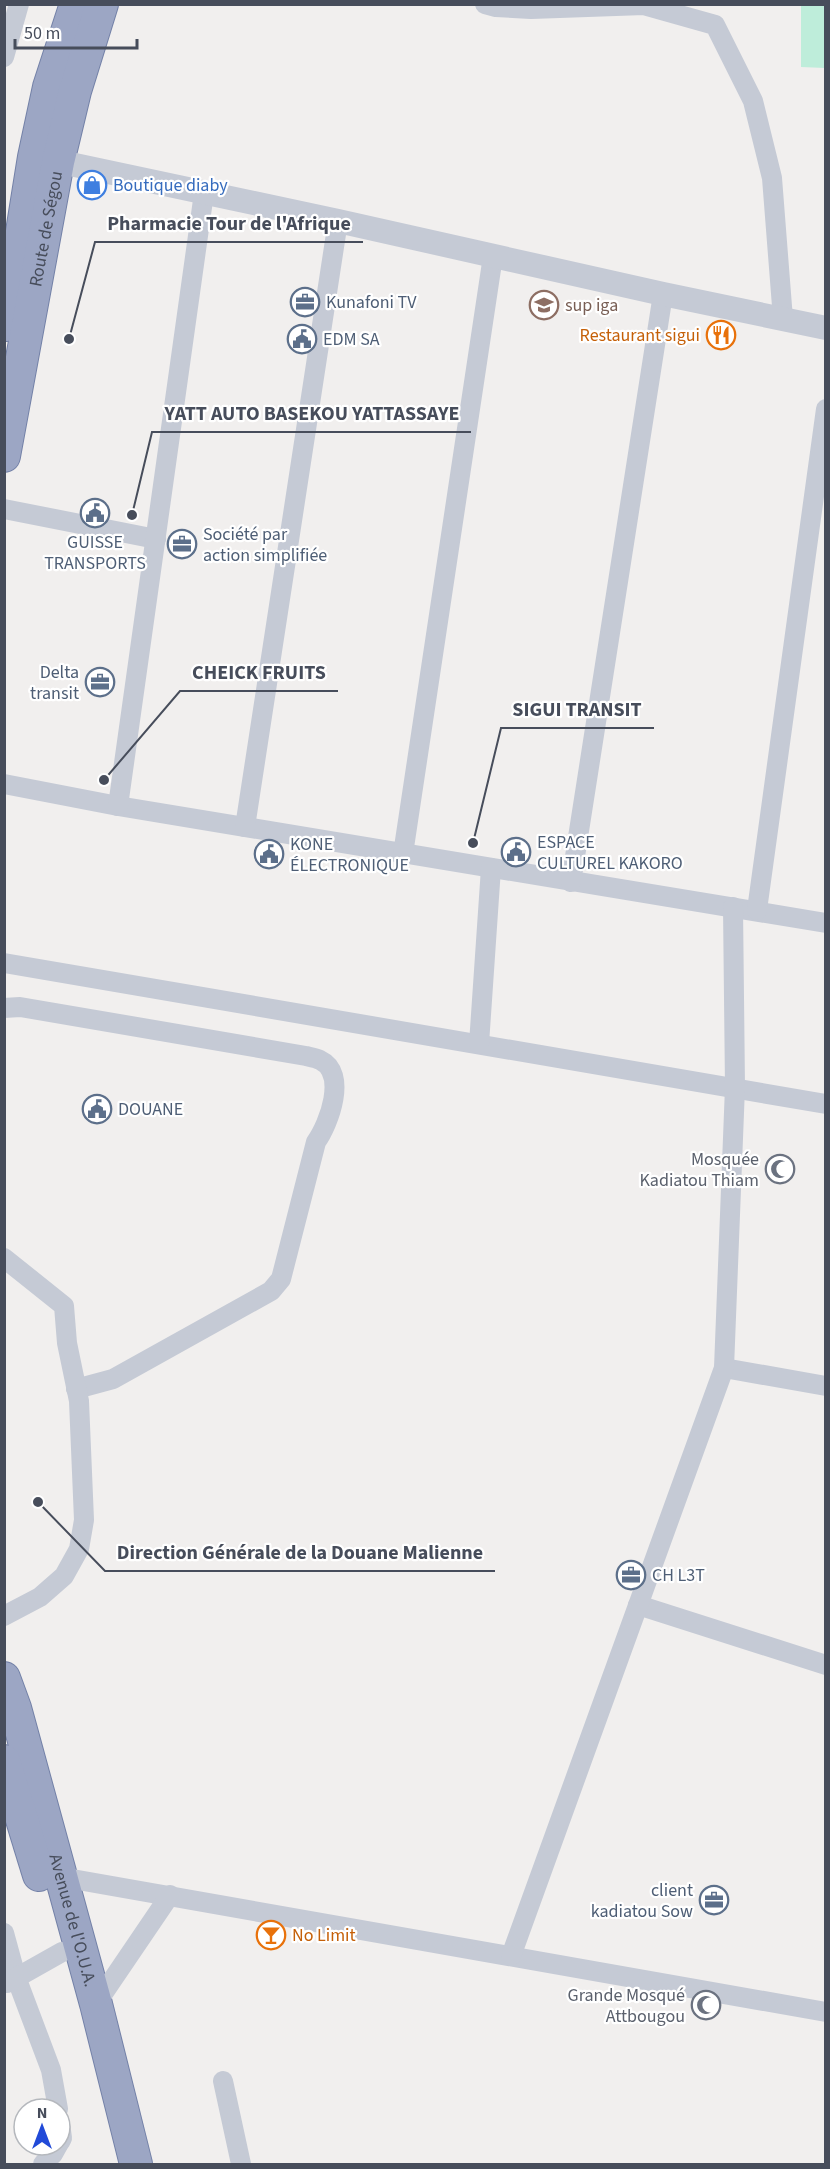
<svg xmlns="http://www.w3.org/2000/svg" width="830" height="2169" viewBox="0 0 830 2169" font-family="'Source Sans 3',sans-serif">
  <rect width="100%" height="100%" fill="#f1efee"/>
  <polygon fill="#beedda" points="801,5 825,5 825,68 801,67"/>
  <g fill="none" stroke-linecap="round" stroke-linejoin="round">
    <g stroke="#7381a7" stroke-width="34">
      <g id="trunk">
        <polyline points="7,325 34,157 49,87 76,4"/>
        <path id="s1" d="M4 456 58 162 75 91 102 4"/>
        <path id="s2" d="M4 1678 15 1708 96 2004 136 2164"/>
        <polyline points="4,1761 39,1875"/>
      </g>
    </g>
    <g stroke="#c5cad5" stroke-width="20">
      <polyline points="485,4 496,7 531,9 644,5 715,25 753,101 772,178 783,319"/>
      <polyline points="4,57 19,4"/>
      <polyline points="4,509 156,539"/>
      <polyline points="4,784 118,806 826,923"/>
      <polyline points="118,806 204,193"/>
      <polyline points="245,827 338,221"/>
      <polyline points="403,854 493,256"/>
      <polyline points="571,882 663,294"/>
      <polyline points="757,910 826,409"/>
      <polyline points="4,963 826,1104"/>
      <path d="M4 1008 20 1007 306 1056C310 1057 316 1058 320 1060 348 1073 329 1124 316 1142L281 1279 271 1291 113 1379 76 1389"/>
      <polyline points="479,1044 491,868"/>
      <polyline points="4,1258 64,1306 67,1343 79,1401 84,1520 79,1549 64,1576 40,1597 4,1616"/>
      <polyline points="724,1368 826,1386"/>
      <polyline points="638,1605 826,1665"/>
      <polyline points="61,1877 826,2012"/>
      <polyline points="4,1933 16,1977 51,2070 58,2109"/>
      <polyline points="511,1956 724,1368 735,1087 733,907"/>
      <polyline points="7,1983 62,1952"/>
      <polyline points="96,2004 170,1895"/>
      <polyline points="223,2081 241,2164"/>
      <polyline points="60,2124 62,2138 60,2142"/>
      <polyline points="43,2164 53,2154 58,2145"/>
    </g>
    <polyline stroke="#c5cad5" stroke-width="24" points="42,158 338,221 663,294 826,328"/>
    <use href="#trunk" stroke="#9ca6c4" stroke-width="32"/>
  </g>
  <defs>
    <g id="shop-ring" transform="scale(1.5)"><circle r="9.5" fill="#fff" stroke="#3f7fe0" stroke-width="1.5"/><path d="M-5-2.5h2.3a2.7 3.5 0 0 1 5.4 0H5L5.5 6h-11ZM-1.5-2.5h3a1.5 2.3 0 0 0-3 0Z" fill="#3f7fe0"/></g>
    <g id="office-ring" transform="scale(1.5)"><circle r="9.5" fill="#fff" stroke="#5c6f8a" stroke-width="1.5"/><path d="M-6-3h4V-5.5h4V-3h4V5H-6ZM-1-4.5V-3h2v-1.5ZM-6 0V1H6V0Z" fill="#5c6f8a"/></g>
    <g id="university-ring" transform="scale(1.5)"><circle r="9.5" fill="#fff" stroke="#8d6e63" stroke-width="1.5"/><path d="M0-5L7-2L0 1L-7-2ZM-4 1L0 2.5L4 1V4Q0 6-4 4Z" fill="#8d6e63"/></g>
    <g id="restaurant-ring" transform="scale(1.5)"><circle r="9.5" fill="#fff" stroke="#e8710a" stroke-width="1.5"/><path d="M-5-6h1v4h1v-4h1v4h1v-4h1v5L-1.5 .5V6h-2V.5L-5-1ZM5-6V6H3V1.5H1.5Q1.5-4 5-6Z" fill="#e8710a"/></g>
    <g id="civic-ring" transform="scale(1.5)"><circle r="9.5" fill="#fff" stroke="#5c6f8a" stroke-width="1.5"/><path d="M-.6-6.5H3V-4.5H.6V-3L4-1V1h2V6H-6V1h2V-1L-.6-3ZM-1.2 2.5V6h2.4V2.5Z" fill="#5c6f8a"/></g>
    <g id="mosque-ring" transform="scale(1.5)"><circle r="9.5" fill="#fff" stroke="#6b7280" stroke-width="1.5"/><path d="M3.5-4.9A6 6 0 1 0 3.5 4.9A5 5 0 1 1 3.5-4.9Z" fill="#6b7280"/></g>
    <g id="bar-ring" transform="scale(1.5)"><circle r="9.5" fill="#fff" stroke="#e8710a" stroke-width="1.5"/><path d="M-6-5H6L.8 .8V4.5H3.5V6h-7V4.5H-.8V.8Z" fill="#e8710a"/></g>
  </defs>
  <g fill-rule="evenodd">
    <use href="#shop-ring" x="92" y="185"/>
    <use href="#office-ring" x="305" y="302"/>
    <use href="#university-ring" x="544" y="305"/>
    <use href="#restaurant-ring" x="721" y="335"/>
    <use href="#civic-ring" x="302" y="339"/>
    <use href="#civic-ring" x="95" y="513"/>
    <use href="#office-ring" x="182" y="544"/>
    <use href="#office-ring" x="100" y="682"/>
    <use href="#civic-ring" x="516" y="852"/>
    <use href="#civic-ring" x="269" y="854"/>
    <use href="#civic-ring" x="97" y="1109"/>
    <use href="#mosque-ring" x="780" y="1169"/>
    <use href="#office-ring" x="631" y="1575"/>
    <use href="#office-ring" x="714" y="1900"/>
    <use href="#bar-ring" x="271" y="1935"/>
    <use href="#mosque-ring" x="706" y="2005"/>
  </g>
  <g text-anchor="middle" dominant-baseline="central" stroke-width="4.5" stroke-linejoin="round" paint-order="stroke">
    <g font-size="18" fill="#366cbe" stroke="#fff" text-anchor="start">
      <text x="113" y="185">Boutique diaby</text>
    </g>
    <g font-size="18" fill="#474d5b" stroke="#fff">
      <text stroke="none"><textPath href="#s1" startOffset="231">Route de Ségou</textPath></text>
      <text stroke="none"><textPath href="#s2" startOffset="252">Avenue de l'O.U.A.</textPath></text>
    </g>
    <g font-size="18" fill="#4e5e75" stroke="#fff" text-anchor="start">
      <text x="326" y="302">Kunafoni TV</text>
      <text x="323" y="339">EDM SA</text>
      <text x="203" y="534">Société par<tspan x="203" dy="21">action simplifiée</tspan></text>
      <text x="95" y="542" text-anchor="middle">GUISSE<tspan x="95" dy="21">TRANSPORTS</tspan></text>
      <text x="79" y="672" text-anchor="end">Delta<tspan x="79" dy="21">transit</tspan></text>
      <text x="537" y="842">ESPACE<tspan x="537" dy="21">CULTUREL KAKORO</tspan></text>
      <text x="290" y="844">KONE<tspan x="290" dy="21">ÉLECTRONIQUE</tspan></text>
      <text x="118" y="1109">DOUANE</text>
      <text x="652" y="1575">CH L3T</text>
      <text x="693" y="1890" text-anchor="end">client<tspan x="693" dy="21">kadiatou Sow</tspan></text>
    </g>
    <g font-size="18" fill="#785e54" stroke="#fff" text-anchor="start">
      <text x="565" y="305">sup iga</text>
    </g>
    <g font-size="18" fill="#c56008" stroke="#fff" text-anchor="end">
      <text x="700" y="335">Restaurant sigui</text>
      <text x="292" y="1935" text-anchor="start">No Limit</text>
    </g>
    <g font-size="18" fill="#5b616d" stroke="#fff" text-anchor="end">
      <text x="759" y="1159">Mosquée<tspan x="759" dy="21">Kadiatou Thiam</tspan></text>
      <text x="685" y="1995">Grande Mosqué<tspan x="685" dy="21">Attbougou</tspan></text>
    </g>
  </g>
  <path fill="none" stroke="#474d5b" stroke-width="2" d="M69 339L95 242H363M132 515L152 432H471M104 780L180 691H338M473 843L501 728H654M38 1502L105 1571H495"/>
  <g fill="#474d5b" stroke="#fff" stroke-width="2">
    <circle cx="69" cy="339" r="6"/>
    <circle cx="132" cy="515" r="6"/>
    <circle cx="104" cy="780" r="6"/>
    <circle cx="473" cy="843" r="6"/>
    <circle cx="38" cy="1502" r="6"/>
  </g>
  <g font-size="20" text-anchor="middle" font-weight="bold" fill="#474d5b" stroke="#fff" stroke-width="4.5" stroke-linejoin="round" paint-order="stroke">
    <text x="229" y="230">Pharmacie Tour de l'Afrique</text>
    <text x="312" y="420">YATT AUTO BASEKOU YATTASSAYE</text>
    <text x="259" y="679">CHEICK FRUITS</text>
    <text x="577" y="716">SIGUI TRANSIT</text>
    <text x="300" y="1559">Direction Générale de la Douane Malienne</text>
  </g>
  <rect width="830" height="2169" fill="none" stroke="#474d5b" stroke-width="12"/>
  <g transform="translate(42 2127)"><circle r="28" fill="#ffffff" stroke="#b5b8bd" stroke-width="1.5"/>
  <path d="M0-4.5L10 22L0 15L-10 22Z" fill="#214ad8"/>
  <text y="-9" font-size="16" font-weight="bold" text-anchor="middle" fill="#474d5b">N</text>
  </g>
  <path d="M15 39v9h122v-9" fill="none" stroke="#474d5b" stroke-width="3"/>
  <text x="24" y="39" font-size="18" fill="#474d5b" stroke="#ffffff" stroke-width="4.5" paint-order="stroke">50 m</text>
</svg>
